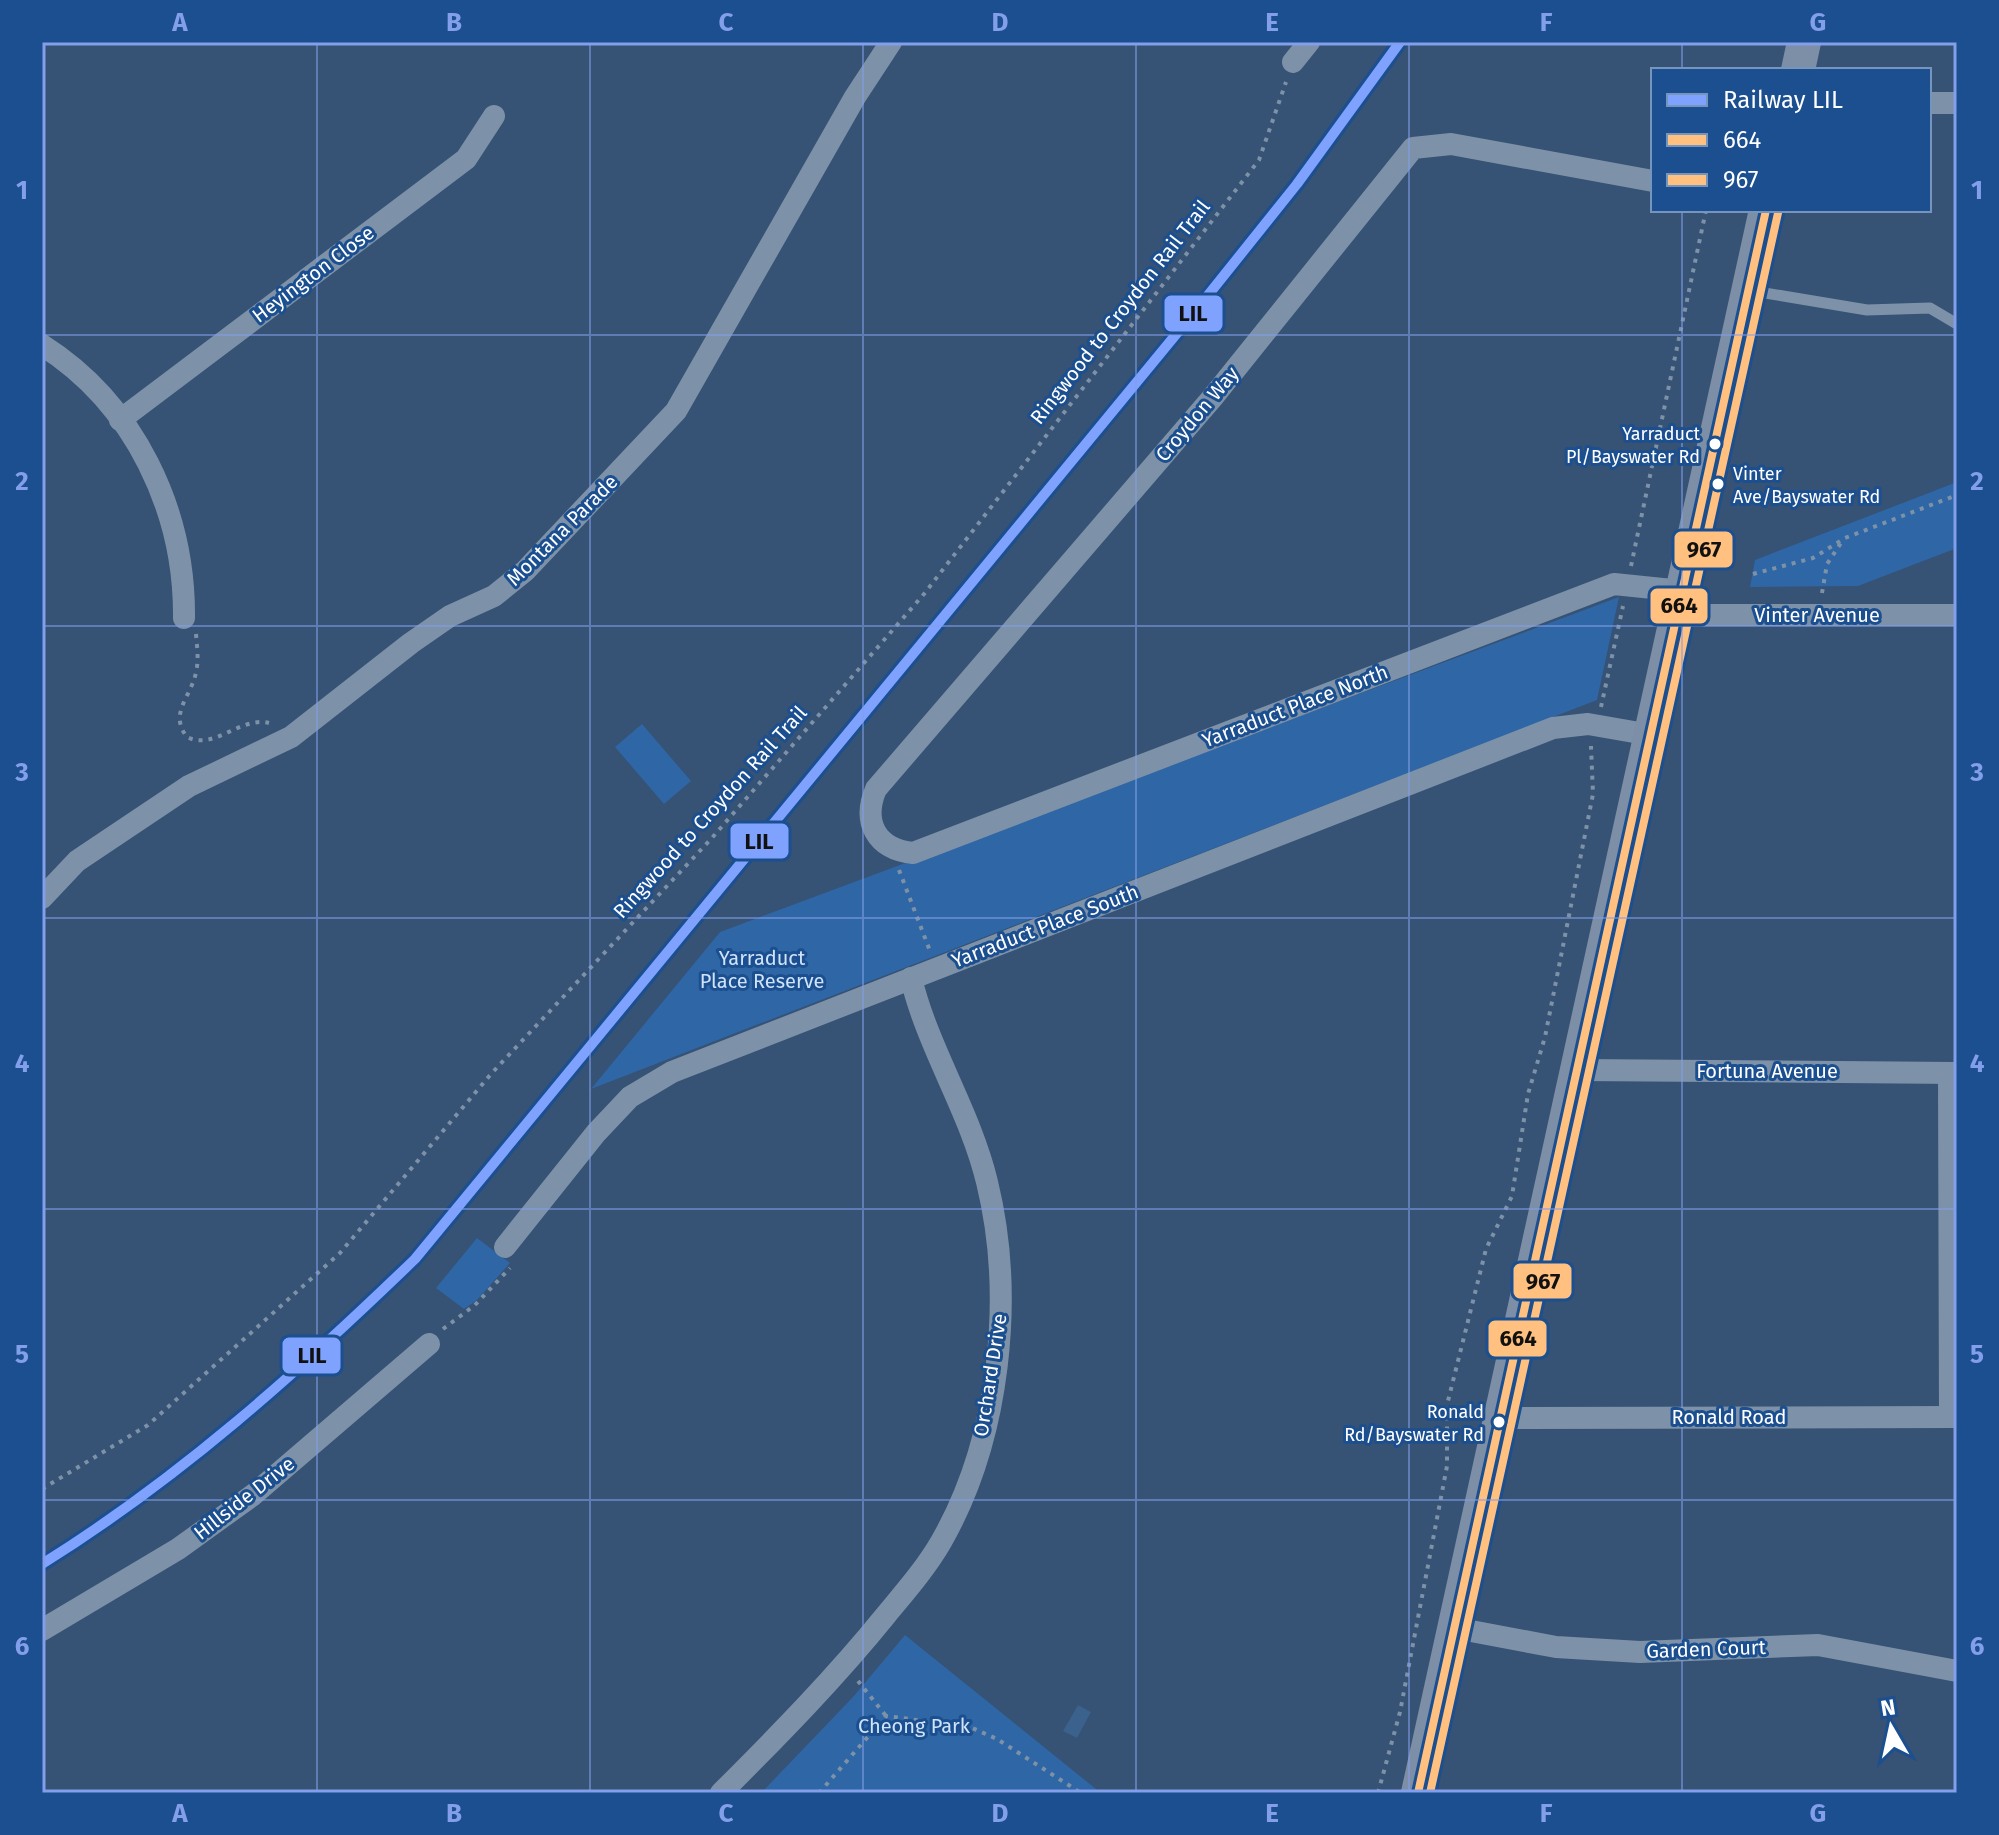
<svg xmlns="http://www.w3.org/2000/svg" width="1999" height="1835" viewBox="0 0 1999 1835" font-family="'Fira Sans',sans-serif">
  <rect width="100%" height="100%" fill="#365274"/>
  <g fill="#2f66a5">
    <polygon points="1957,482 1957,548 1858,586 1750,587 1755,560"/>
    <polygon points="1619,597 1597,700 591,1089 720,932"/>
    <polygon points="642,724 691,781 664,804 615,747"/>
    <polygon points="477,1238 510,1263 477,1300 464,1309 436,1288"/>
    <polygon points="905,1635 1101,1793 761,1793 853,1697"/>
  </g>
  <polygon fill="#3b618d" points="1078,1705 1091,1712 1077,1738 1063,1731"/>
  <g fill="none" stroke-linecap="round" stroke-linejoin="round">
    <g stroke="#7d92a8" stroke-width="4" stroke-dasharray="4 6" stroke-linecap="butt">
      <polyline points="1631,566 1706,210"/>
      <polyline points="1753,574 1813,558 1845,538 1957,495"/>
      <polyline points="1822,593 1827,564 1841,543"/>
      <path d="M196 634C197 647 199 660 196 672 192 696 168 713 187 737 214 751 240 716 269 723"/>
      <polyline points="1601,707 1623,606"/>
      <polyline points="899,870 930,951"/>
      <polyline points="443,1329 475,1305 510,1268"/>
      <polyline points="42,1489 148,1425 340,1253 491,1074 711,839 924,594 1259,160 1286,82"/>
      <polyline points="858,1681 886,1716"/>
      <polyline points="819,1793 886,1716 970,1727 997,1739 1081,1793"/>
      <polyline points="1378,1793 1400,1712 1447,1466 1447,1405 1486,1249 1512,1196 1528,1094 1545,1037 1593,794 1591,746"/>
    </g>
    <polyline stroke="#7d92a8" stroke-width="11" points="1753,291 1867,310 1930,308 1957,324"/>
    <g stroke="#7d92a8" stroke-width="22">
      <polyline points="1293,62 1309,42"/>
      <polyline points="1929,103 1957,103"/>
      <path d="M1653 181 1451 144 1413 148 1213 397 876 789C862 822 876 849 913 853L1614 584 1682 591"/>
      <path d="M42 345C135 404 185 511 184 618"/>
      <polyline points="120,420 466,159 494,116"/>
      <polyline points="1677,615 1957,615"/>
      <polyline points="42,898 77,861 189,786 291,737 411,643 450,616 494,596 525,571 676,411 855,97 891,42"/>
      <polyline points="1578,1070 1957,1073"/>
      <polyline points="1949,1073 1950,1417"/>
      <polyline points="505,1247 596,1133 630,1097 672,1072 1553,728 1588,724 1651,735"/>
      <polyline points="1501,1418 1957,1417"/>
      <polyline points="1455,1628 1556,1647 1640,1652 1818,1645 1957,1671"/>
      <polyline points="42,1630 178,1549 253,1495 429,1344"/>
      <path d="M721 1793C779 1735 835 1678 886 1615 905 1592 926 1568 941 1542 1000 1439 1015 1297 987 1182 970 1111 928 1049 911 978"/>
    </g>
    <g stroke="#7d8ea7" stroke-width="34">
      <polyline points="1798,70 1804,42"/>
      <polyline points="1418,1793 1766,210"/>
    </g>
    <g stroke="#1b4f8f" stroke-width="14">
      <polyline id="bus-1" points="1418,1793 1766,210"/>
    </g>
    <g stroke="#1b4f8f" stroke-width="14">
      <polyline id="bus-2" points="1430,1793 1778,213"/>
    </g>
    <use href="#bus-1" stroke="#ffc080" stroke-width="8"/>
    <use href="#bus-2" stroke="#ffc080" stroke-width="8"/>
    <g stroke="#1b4f8f" stroke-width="16">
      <path id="rail-1" d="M42 1564C180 1478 298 1372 415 1259L1201 304 1297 184 1400 42"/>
    </g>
    <use href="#rail-1" stroke="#80a2ff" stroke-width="10"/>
  </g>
  <path fill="none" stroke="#839eea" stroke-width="2" stroke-opacity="0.55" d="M317 42V1793M590 42V1793M863 42V1793M1136 42V1793M1409 42V1793M1682 42V70M1682 210V1793M42 335H1957M42 626H1957M42 918H1957M42 1209H1957M42 1500H1957"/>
  <g fill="#fff" stroke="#1b4f8f" stroke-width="3">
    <circle cx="1715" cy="444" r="7"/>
    <circle cx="1718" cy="484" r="7"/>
    <circle cx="1499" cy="1422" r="7"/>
  </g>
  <g text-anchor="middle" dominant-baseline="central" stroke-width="6" stroke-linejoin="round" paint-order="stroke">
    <g font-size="18" fill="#fff" stroke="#1b4f8f" text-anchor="end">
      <text x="1700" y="434">Yarraduct<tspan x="1700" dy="23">Pl/Bayswater Rd</tspan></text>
      <text x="1733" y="474" text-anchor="start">Vinter<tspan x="1733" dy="23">Ave/Bayswater Rd</tspan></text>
      <text x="1484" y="1412">Ronald<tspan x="1484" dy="23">Rd/Bayswater Rd</tspan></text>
    </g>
    <g font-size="20" fill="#fff" stroke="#1b4f8f">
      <text transform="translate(313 274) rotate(-37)">Heyington Close</text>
      <text transform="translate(1120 312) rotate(-52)">Ringwood to Croydon Rail Trail</text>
      <text transform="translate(1197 414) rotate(-50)">Croydon Way</text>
      <text transform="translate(562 530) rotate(-45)">Montana Parade</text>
      <text x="1817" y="615">Vinter Avenue</text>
      <text transform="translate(1295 706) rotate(-21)">Yarraduct Place North</text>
      <text transform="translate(710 812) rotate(-48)">Ringwood to Croydon Rail Trail</text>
      <text transform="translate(1045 926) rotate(-21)">Yarraduct Place South</text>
      <text x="1767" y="1071">Fortuna Avenue</text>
      <text transform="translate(990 1375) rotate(-81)">Orchard Drive</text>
      <text x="1729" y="1417">Ronald Road</text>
      <text transform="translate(244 1498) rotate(-38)">Hillside Drive</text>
      <text transform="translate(1706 1649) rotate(-2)">Garden Court</text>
    </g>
    <g font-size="20" fill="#cfe3fa" stroke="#1b4f8f">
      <text x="762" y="958">Yarraduct<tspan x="762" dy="23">Place Reserve</tspan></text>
      <text x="914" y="1726">Cheong Park</text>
    </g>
  </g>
  <g stroke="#1b4f8f" stroke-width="3">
    <rect x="1163" y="294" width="61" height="39" rx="8" fill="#80a2ff"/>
    <rect x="1673" y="530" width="61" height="39" rx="8" fill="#ffc080"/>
    <rect x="1649" y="587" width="60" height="38" rx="8" fill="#ffc080"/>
    <rect x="729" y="822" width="61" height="38" rx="8" fill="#80a2ff"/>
    <rect x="1512" y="1262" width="61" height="38" rx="8" fill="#ffc080"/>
    <rect x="1487" y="1319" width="61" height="39" rx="8" fill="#ffc080"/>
    <rect x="281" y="1336" width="61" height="39" rx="8" fill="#80a2ff"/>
  </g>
  <g font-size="22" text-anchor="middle" font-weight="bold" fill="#111">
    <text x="1193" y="321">LIL</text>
    <text x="1704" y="557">967</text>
    <text x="1679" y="613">664</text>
    <text x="759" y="849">LIL</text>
    <text x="1543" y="1289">967</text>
    <text x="1518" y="1346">664</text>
    <text x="312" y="1363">LIL</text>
  </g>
  <rect width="1999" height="1835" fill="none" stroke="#1b4f8f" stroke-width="88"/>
  <rect x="1651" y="68" width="280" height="144" fill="#1b4f8f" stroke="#7695bc" stroke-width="2"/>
  <rect x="1667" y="94" width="40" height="12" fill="#80a2ff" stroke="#7695bc" stroke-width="2"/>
  <text x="1723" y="108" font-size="24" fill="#ffffff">Railway LIL</text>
  <rect x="1667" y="134" width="40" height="12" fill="#ffc080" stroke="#7695bc" stroke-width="2"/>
  <text x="1723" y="148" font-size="24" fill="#ffffff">664</text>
  <rect x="1667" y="174" width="40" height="12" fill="#ffc080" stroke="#7695bc" stroke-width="2"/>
  <text x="1723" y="188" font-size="24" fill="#ffffff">967</text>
  <g transform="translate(1891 1727) rotate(351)" stroke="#1b4f8f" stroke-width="6" paint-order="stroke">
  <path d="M0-6L14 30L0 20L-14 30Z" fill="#ffffff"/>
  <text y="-12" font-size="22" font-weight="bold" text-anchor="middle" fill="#ffffff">N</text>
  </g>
  <rect x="44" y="44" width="1911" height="1747" fill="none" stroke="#839eea" stroke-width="3"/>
  <g font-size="26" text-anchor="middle" font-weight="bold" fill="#839eea">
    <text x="180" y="31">A</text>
    <text x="454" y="31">B</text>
    <text x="726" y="31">C</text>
    <text x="1000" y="31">D</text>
    <text x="1272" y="31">E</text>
    <text x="1546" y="31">F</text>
    <text x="1818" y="31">G</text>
    <text x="22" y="199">1</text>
    <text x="1977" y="199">1</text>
    <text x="22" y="490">2</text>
    <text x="1977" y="490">2</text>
    <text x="22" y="781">3</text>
    <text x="1977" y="781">3</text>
    <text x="22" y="1072">4</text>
    <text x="1977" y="1072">4</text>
    <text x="22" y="1363">5</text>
    <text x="1977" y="1363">5</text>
    <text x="22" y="1655">6</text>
    <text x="1977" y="1655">6</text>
    <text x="180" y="1822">A</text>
    <text x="454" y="1822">B</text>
    <text x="726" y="1822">C</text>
    <text x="1000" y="1822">D</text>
    <text x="1272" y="1822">E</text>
    <text x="1546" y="1822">F</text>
    <text x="1818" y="1822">G</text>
  </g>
</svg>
